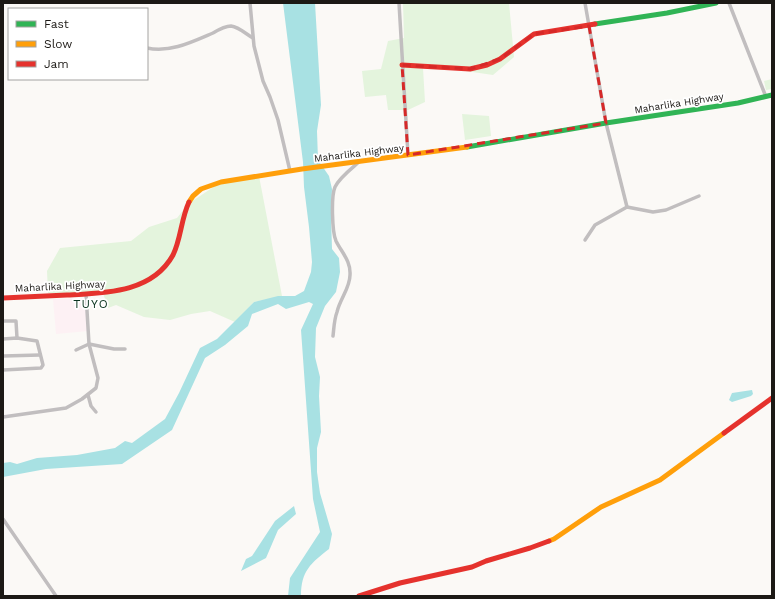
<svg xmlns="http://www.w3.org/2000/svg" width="775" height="599" viewBox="0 0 775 599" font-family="'Work Sans',sans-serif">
  <rect width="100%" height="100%" fill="#fbf9f6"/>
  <polygon fill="#fdf1f4" points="86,298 88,331 56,334 53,299"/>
  <g fill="#e4f4dd">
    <polygon points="403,3 509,3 514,57 493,75 452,69 423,68 425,102 408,110 388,110 386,95 365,97 362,71 381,69 388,41 404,38"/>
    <polygon points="772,79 772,89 766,90 764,81"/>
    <polygon points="462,114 489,116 491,136 465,140"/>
    <polygon points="259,176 282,296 254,302 235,322 210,311 191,314 170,320 144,317 116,305 108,308 103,293 48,293 47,271 60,248 131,241 149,227 177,218 188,204 221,182"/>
  </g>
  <g fill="#a8e1e3">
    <path d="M283 3H315L321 105 317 131 318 160 329 176 332 189 331 216 332 249 339 258 340 272 336 292 325 306 316 328 315 357 320 377 319 396 321 432 317 448V472L320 493 332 534 329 549C311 563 301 571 301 596H288L290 578 320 532 313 499 301 330 313 304 309 302 286 309 278 304 252 314 248 326 225 345 205 358 172 430 122 464 46 469 3 477V463L10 462 17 464 37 458 77 455 115 448 125 441 132 443 165 419 179 393 200 348 217 339 254 302 278 296H295L304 291 311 272 312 262 309 227 304 187 303 162Z"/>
    <polygon points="752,390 753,394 751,396 732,402 729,400 732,393"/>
    <polygon points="294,506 296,514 278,530 266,558 241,571 246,559 252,556 275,521"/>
  </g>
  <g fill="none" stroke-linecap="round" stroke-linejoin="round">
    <g stroke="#c1bebf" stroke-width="3.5">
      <polyline points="250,3 254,46 263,81 270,97 278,120 290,171"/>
      <polyline points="399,3 408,155"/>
      <polyline points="585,3 606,123 627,207"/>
      <polyline points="729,3 766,97"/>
      <path d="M147 48C170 53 192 42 213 33 218 30 225 26 231 26 239 27 246 34 253 38"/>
      <polyline points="585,240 595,225 627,207 653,212 666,210 699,196"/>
      <polyline points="3,321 16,321 17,338"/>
      <path d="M333 336C334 328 334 320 337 312 340 299 350 288 350 275 351 261 342 253 336 241 332 232 331 196 335 187 340 177 351 169 359 162"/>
      <polyline points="3,339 17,338 37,341 43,365 41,368 3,370"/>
      <polyline points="76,350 89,344 114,349 125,349"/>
      <polyline points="3,356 40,355"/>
      <polyline points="88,395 91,406 96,412"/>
      <polyline points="3,417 66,408 82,399 96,388 98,378 89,344 86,294"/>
      <polyline points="3,519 56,596"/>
    </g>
    <g stroke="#30b455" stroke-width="5">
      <polyline points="595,24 667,13 716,3"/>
      <polyline points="467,147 606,123 738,103 772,95"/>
    </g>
    <g stroke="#ff9f0a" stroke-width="5">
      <polyline points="189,202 193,196 201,189 221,182 302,169 467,147"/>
      <polyline points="549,541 554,539 601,507 660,480 724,433"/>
    </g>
    <g stroke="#e5322d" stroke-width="5">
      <polyline points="402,65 470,69 487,65 500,59 534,34 595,24"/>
      <path d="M3 298C24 297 46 296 67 295 105 293 152 293 173 255 181 239 181 219 189 202"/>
      <polyline points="724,433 772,398"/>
      <polyline points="359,596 400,583 472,567 486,561 530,548 549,541"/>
    </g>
  </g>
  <path fill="none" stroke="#d62828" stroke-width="3" stroke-dasharray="8 5" stroke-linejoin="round" d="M589 26 606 123 408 155 402 65 470 69 500 59 534 34Z"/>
  <g text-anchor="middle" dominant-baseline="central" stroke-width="3.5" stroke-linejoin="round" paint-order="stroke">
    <g font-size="10" fill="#1c1915" stroke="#fff">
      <text transform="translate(679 103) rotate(-9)">Maharlika Highway</text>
      <text transform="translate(359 153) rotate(-7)">Maharlika Highway</text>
      <text transform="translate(60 286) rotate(-3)">Maharlika Highway</text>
    </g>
    <g font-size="12" letter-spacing="1" fill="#09331e" stroke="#fff">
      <text x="91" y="304">TUYO</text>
    </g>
  </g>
  <rect width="775" height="599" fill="none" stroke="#1c1915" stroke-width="8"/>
  <rect x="8" y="8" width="140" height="72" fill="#ffffff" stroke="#a4a3a1"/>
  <rect x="16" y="21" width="20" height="6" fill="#30b455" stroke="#a4a3a1"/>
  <text x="44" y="28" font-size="12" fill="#1c1915">Fast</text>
  <rect x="16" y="41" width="20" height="6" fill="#ff9f0a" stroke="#a4a3a1"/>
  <text x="44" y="48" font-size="12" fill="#1c1915">Slow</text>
  <rect x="16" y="61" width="20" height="6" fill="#e5322d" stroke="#a4a3a1"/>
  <text x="44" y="68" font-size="12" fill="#1c1915">Jam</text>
</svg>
